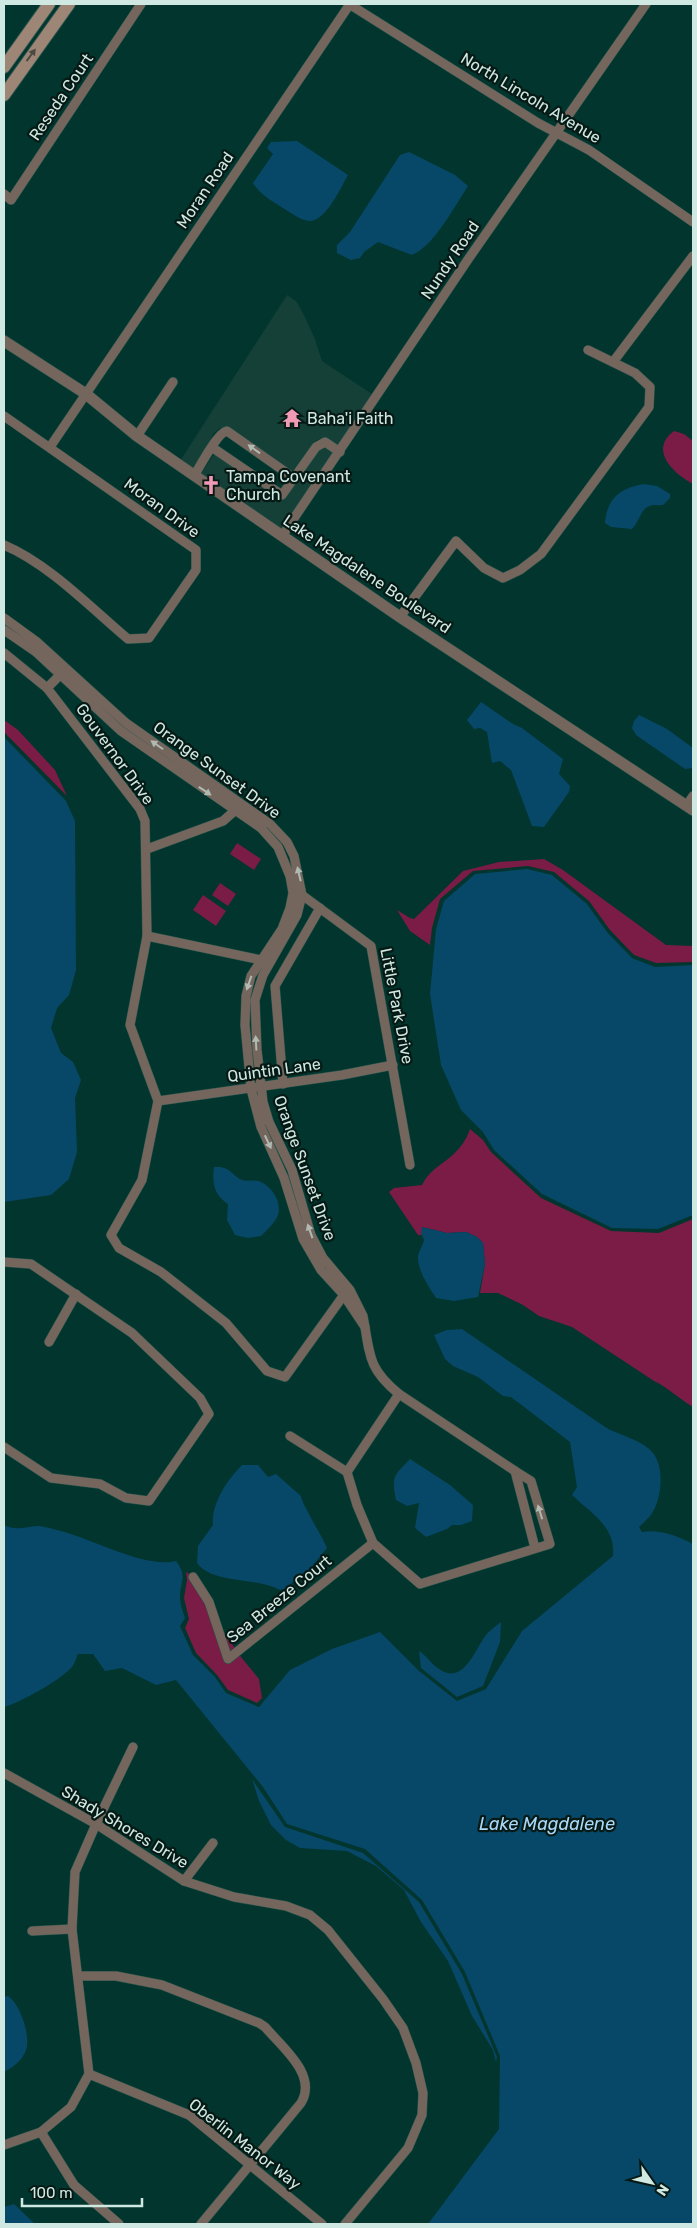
<svg xmlns="http://www.w3.org/2000/svg" width="697" height="2228" viewBox="0 0 697 2228" font-family="Rubik,sans-serif">
  <rect width="100%" height="100%" fill="#01352d"/>
  <g fill="#144038">
    <polygon points="287,295 296,301 303,313 315,339 322,361 372,394 338,446 323,438 317,440 312,444 292,472 237,432 226,427 220,428 213,434 208,446 193,469 180,461"/>
    <polygon points="325,447 333,452 282,529 200,475 214,454 283,500 319,450"/>
  </g>
  <g fill="#7a1c45">
    <path d="M674 431 684 434 693 441V484C674 474 648 450 674 431Z"/>
    <polygon points="4,720 18,730 55,770 67,796 4,732"/>
    <polygon points="237,843 261,859 254,870 230,854"/>
    <polygon points="544,859 563,870 666,945 693,946 693,962 656,963 634,955 610,930 589,901 554,872 528,866 473,871 440,899 432,928 430,945 410,931 397,910 410,918 414,919 463,871 499,862"/>
    <polygon points="220,883 236,894 228,906 212,895"/>
    <polygon points="203,895 226,911 216,926 193,910"/>
    <path d="M470 1129 483 1140 491 1152 541 1198 611 1231 659 1233 693 1219V1407C679 1399 669 1388 654 1381L572 1327 539 1316 523 1305 498 1293H480L485 1264 483 1243 477 1237 466 1232 447 1233 422 1227V1235H418L389 1192 394 1188 422 1185C433 1162 459 1161 470 1129Z"/>
    <polygon points="186,1572 197,1578 218,1624 241,1657 259,1679 262,1698 257,1703 228,1690 217,1675 196,1653 185,1628 189,1619 184,1598 187,1580"/>
  </g>
  <g fill="#074869">
    <path d="M297 141 348 175C341 187 326 221 310 221 301 221 290 212 283 208 272 201 260 195 253 183L273 154 267 148 271 142Z"/>
    <path d="M409 152 455 175 468 186C454 207 434 246 412 255L378 242 364 252 360 258 351 260 337 253V245L350 232 400 155Z"/>
    <path d="M644 484 657 486 670 494V498L663 505C659 506 654 504 650 506 640 509 640 521 632 529L611 527 605 523C607 499 619 488 644 484Z"/>
    <polygon points="481,702 513,724 522,728 563,759 559,774 570,786 569,792 544,827 532,826 511,770 500,761 492,763 487,732 480,728 474,729 467,720"/>
    <polygon points="639,715 667,729 693,748 693,768 685,769 636,735 632,728 634,721"/>
    <polygon points="4,737 66,801 75,821 76,970 69,995 57,1008 51,1028 61,1053 73,1062 81,1080 75,1098 77,1152 69,1179 51,1195 4,1202"/>
    <polygon points="527,869 552,875 587,904 607,932 632,958 655,967 693,965 693,1215 658,1229 612,1228 542,1194 494,1150 483,1132 461,1110 441,1065 430,994 436,929 444,901 475,874"/>
    <path d="M214 1167C231 1166 230 1174 242 1180 248 1182 255 1179 261 1182 272 1187 282 1202 278 1215 275 1223 267 1230 261 1236L248 1238 235 1235 227 1220 228 1204C214 1195 212 1183 214 1167Z"/>
    <path d="M422 1227 447 1233 466 1232 477 1237 483 1243 485 1264 478 1297 454 1301 436 1298C429 1287 417 1270 418 1256 419 1251 423 1245 424 1240L421 1233Z"/>
    <path d="M462 1329 605 1427C618 1435 643 1440 653 1453 665 1468 662 1501 650 1516 647 1520 643 1523 639 1527L642 1532C659 1529 678 1536 693 1544V2224H428L499 2129 500 2056 465 1972 422 1900 365 1849 287 1824 263 1787 176 1680 156 1685 122 1668 105 1671 93 1654H78C76 1658 75 1664 71 1668 59 1681 21 1702 4 1707V1525C15 1531 26 1527 38 1526 43 1526 48 1528 53 1529 88 1536 143 1569 176 1561 188 1577 180 1581 180 1597 180 1604 183 1612 185 1618L180 1626 193 1655 215 1677 226 1693 259 1707 290 1670 332 1649 380 1632 418 1670 457 1701 486 1689 522 1631 613 1556C616 1527 591 1513 572 1495L577 1487 570 1442 511 1397 503 1396 478 1377 453 1366 445 1359 434 1335 447 1330Z"/>
    <path d="M410 1459 450 1485 473 1505 472 1521 461 1525H452L447 1529 426 1537 415 1528 419 1503 407 1506 396 1500C391 1476 394 1476 410 1459Z"/>
    <path d="M242 1465H258L268 1477 276 1474 301 1496C301 1502 323 1538 327 1548L310 1569 284 1589 280 1590C257 1577 212 1584 197 1563L198 1546 213 1525C211 1504 227 1480 242 1465Z"/>
    <path d="M501 1622 500 1642 483 1686 457 1697 421 1668 419 1651C427 1656 431 1664 439 1669 464 1686 475 1649 486 1635 490 1630 496 1626 501 1622Z"/>
    <polygon points="252,1779 285,1827 363,1853 419,1902 462,1974 497,2057 496,2062 493,2050 472,2016 448,1961 421,1922 404,1890 376,1866 347,1851 300,1848 286,1840 271,1825 259,1801"/>
    <path d="M8 1996C20 2004 31 2036 26 2050 22 2061 13 2067 4 2072V1997Z"/>
    <polygon points="14,2204 35,2224 4,2224 4,2207"/>
  </g>
  <g fill="none" stroke-linecap="round" stroke-linejoin="round">
    <g stroke="#22524a" stroke-width="10">
      <g id="minor">
        <polyline points="349,4 538,123 589,150 693,222"/>
        <polyline points="4,194 11,200 141,4"/>
        <polyline points="613,362 693,256"/>
        <path d="M4 416 196 550V570L149 638 128 639C91 608 49 564 4 545"/>
        <polyline points="137,436 173,382"/>
        <polyline points="50,447 350,4"/>
        <polyline points="213,448 282,495 316,447 325,442 340,452"/>
        <path d="M194 476C200 466 218 432 227 431L294 478"/>
        <polyline points="282,536 469,258 646,4"/>
        <polyline points="400,617 456,541 484,568 503,578 520,570 541,554 649,407 650,387 635,373 588,350"/>
        <polyline points="4,618 37,642 126,723 270,824 287,842 294,856 302,895 297,915 263,975 255,1000 257,1050 263,1102 269,1122 292,1170 311,1235 323,1258 350,1290 363,1316 365,1327 343,1294 321,1270 303,1239 284,1178 261,1127 251,1089 245,1025 246,996 251,976 282,929 290,908 293,893 290,876 278,847 261,828 121,731 36,652 4,630"/>
        <polyline points="4,653 47,688 140,809 145,821 147,936 130,1025 158,1101 142,1180 111,1235 119,1248 161,1272 226,1323 267,1371 285,1377 346,1292"/>
        <polyline points="47,688 65,670"/>
        <polyline points="687,805 693,796"/>
        <polyline points="147,849 223,821 239,807"/>
        <polyline points="298,894 302,895 371,946 410,1165"/>
        <polyline points="147,936 266,961"/>
        <polyline points="283,1084 275,986 320,908"/>
        <polyline points="158,1101 342,1075 393,1065"/>
        <polyline points="4,1262 31,1264 132,1333 200,1398 209,1414 149,1501 126,1498 100,1484 51,1478 4,1447"/>
        <path d="M365 1327C370 1360 372 1372 399 1394L515 1471"/>
        <polyline points="49,1342 76,1294"/>
        <polyline points="290,1436 347,1472 357,1505 373,1543 420,1584 550,1544 531,1481 515,1471 535,1548"/>
        <polyline points="347,1472 399,1394"/>
        <polyline points="193,1577 209,1602 228,1659 373,1543"/>
        <polyline points="4,1773 96,1824 184,1881 234,1897 286,1906 310,1915 328,1930 383,1999 403,2028 416,2063 423,2093 422,2115 408,2148 345,2224"/>
        <polyline points="184,1881 213,1843"/>
        <polyline points="32,1931 72,1929"/>
        <path d="M78 1976H116L162 1985 259 2023 265 2027C282 2047 318 2075 301 2103L201 2224"/>
        <polyline points="89,2074 189,2115 322,2224"/>
        <polyline points="41,2132 74,2185 119,2224"/>
        <polyline points="4,2145 41,2132 71,2107 89,2074 72,1929 75,1872 96,1824 133,1747"/>
      </g>
    </g>
    <g stroke="#22524a" stroke-width="12">
      <polyline id="tertiary" points="4,341 86,394 137,436 400,617 693,810"/>
    </g>
    <g stroke="#22524a" stroke-width="14">
      <g id="secondary">
        <polyline points="4,67 49,4"/>
        <polyline points="4,95 69,4"/>
      </g>
    </g>
    <use href="#minor" stroke="#74665c" stroke-width="9"/>
    <use href="#tertiary" stroke="#74665c" stroke-width="11"/>
    <use href="#secondary" stroke="#9d8676" stroke-width="12"/>
  </g>
  <defs><path id="oneway-solid" d="M-6-.8H1V-3.2L6.5 0L1 3.2V.8H-6Z" transform="scale(1.25)"/></defs>
  <use fill="#4a4a41" href="#oneway-solid" transform="translate(31 55) rotate(-54)"/>
  <g fill="#b0bab3">
    <use href="#oneway-solid" transform="translate(254 449) rotate(-144)"/>
    <use href="#oneway-solid" transform="translate(157 745) rotate(-145)"/>
    <use href="#oneway-solid" transform="translate(205 791) rotate(34)"/>
    <use href="#oneway-solid" transform="translate(299 874) rotate(-103)"/>
    <use href="#oneway-solid" transform="translate(249 983) rotate(109)"/>
    <use href="#oneway-solid" transform="translate(256 1043) rotate(-93)"/>
    <use href="#oneway-solid" transform="translate(268 1142) rotate(65)"/>
    <use href="#oneway-solid" transform="translate(310 1231) rotate(-109)"/>
    <use href="#oneway-solid" transform="translate(540 1512) rotate(-107)"/>
  </g>
  <defs>
    <g id="temple-bare" transform="scale(1.5)"><path d="M0-6L5-2H3V0L6.5 2.5H4V6H1.5V3h-3V6H-4V2.5H-6.5L-3 0V-2H-5Z" fill="#f09ab6" stroke="#061915" stroke-width="2.5" paint-order="stroke"/></g>
    <g id="church-bare" transform="scale(1.5)"><path d="M-1.2-6h2.4v3.5h3.3v2.4h-3.3V6h-2.4V-.1h-3.3v-2.4h3.3Z" fill="#f09ab6" stroke="#061915" stroke-width="2.5" paint-order="stroke"/></g>
  </defs>
  <g fill-rule="evenodd">
    <use href="#temple-bare" x="292" y="418"/>
    <use href="#church-bare" x="211" y="485"/>
  </g>
  <g text-anchor="middle" dominant-baseline="central" stroke-width="4.5" stroke-linejoin="round" paint-order="stroke">
    <g font-size="16" fill="#d0e8e2" stroke="#061915">
      <text transform="translate(61 97) rotate(-56)">Reseda Court</text>
      <text transform="translate(531 98) rotate(31)">North Lincoln Avenue</text>
      <text transform="translate(205 190) rotate(-56)">Moran Road</text>
      <text transform="translate(450 260) rotate(-56)">Nundy Road</text>
      <text transform="translate(162 508) rotate(36)">Moran Drive</text>
      <text transform="translate(367 574) rotate(34)">Lake Magdalene Boulevard</text>
      <text transform="translate(115 754) rotate(54)">Gouvernor Drive</text>
      <text transform="translate(217 770) rotate(36)">Orange Sunset Drive</text>
      <text transform="translate(397 1006) rotate(79)">Little Park Drive</text>
      <text transform="translate(274 1070) rotate(-8)">Quintin Lane</text>
      <text transform="translate(305 1168) rotate(70)">Orange Sunset Drive</text>
      <text transform="translate(279 1599) rotate(-39)">Sea Breeze Court</text>
      <text transform="translate(125 1827) rotate(31)">Shady Shores Drive</text>
      <text transform="translate(245 2144) rotate(38)">Oberlin Manor Way</text>
    </g>
    <g font-size="16" fill="#d0e8e2" stroke="#061915" text-anchor="start">
      <text x="307" y="418">Baha'i Faith</text>
      <text x="226" y="476">Tampa Covenant<tspan x="226" dy="18">Church</tspan></text>
    </g>
    <g font-size="18" font-style="italic" fill="#a8d7f7" stroke="#061915">
      <text x="547" y="1824">Lake Magdalene</text>
    </g>
  </g>
  <rect width="697" height="2228" fill="none" stroke="#d0e8e2" stroke-width="10"/>
  <g transform="translate(652 2183) rotate(124)" stroke="#061915" stroke-width="4" paint-order="stroke">
  <path d="M0-4L9 19L0 12L-9 19Z" fill="#d0e8e2"/>
  <text y="-8" font-size="14" font-weight="bold" text-anchor="middle" fill="#d0e8e2">N</text>
  </g>
  <path d="M22 2198v8h120v-8" fill="none" stroke="#d0e8e2" stroke-width="2.5"/>
  <text x="30" y="2198" font-size="15" fill="#d0e8e2" stroke="#061915" stroke-width="4" paint-order="stroke">100 m</text>
</svg>
